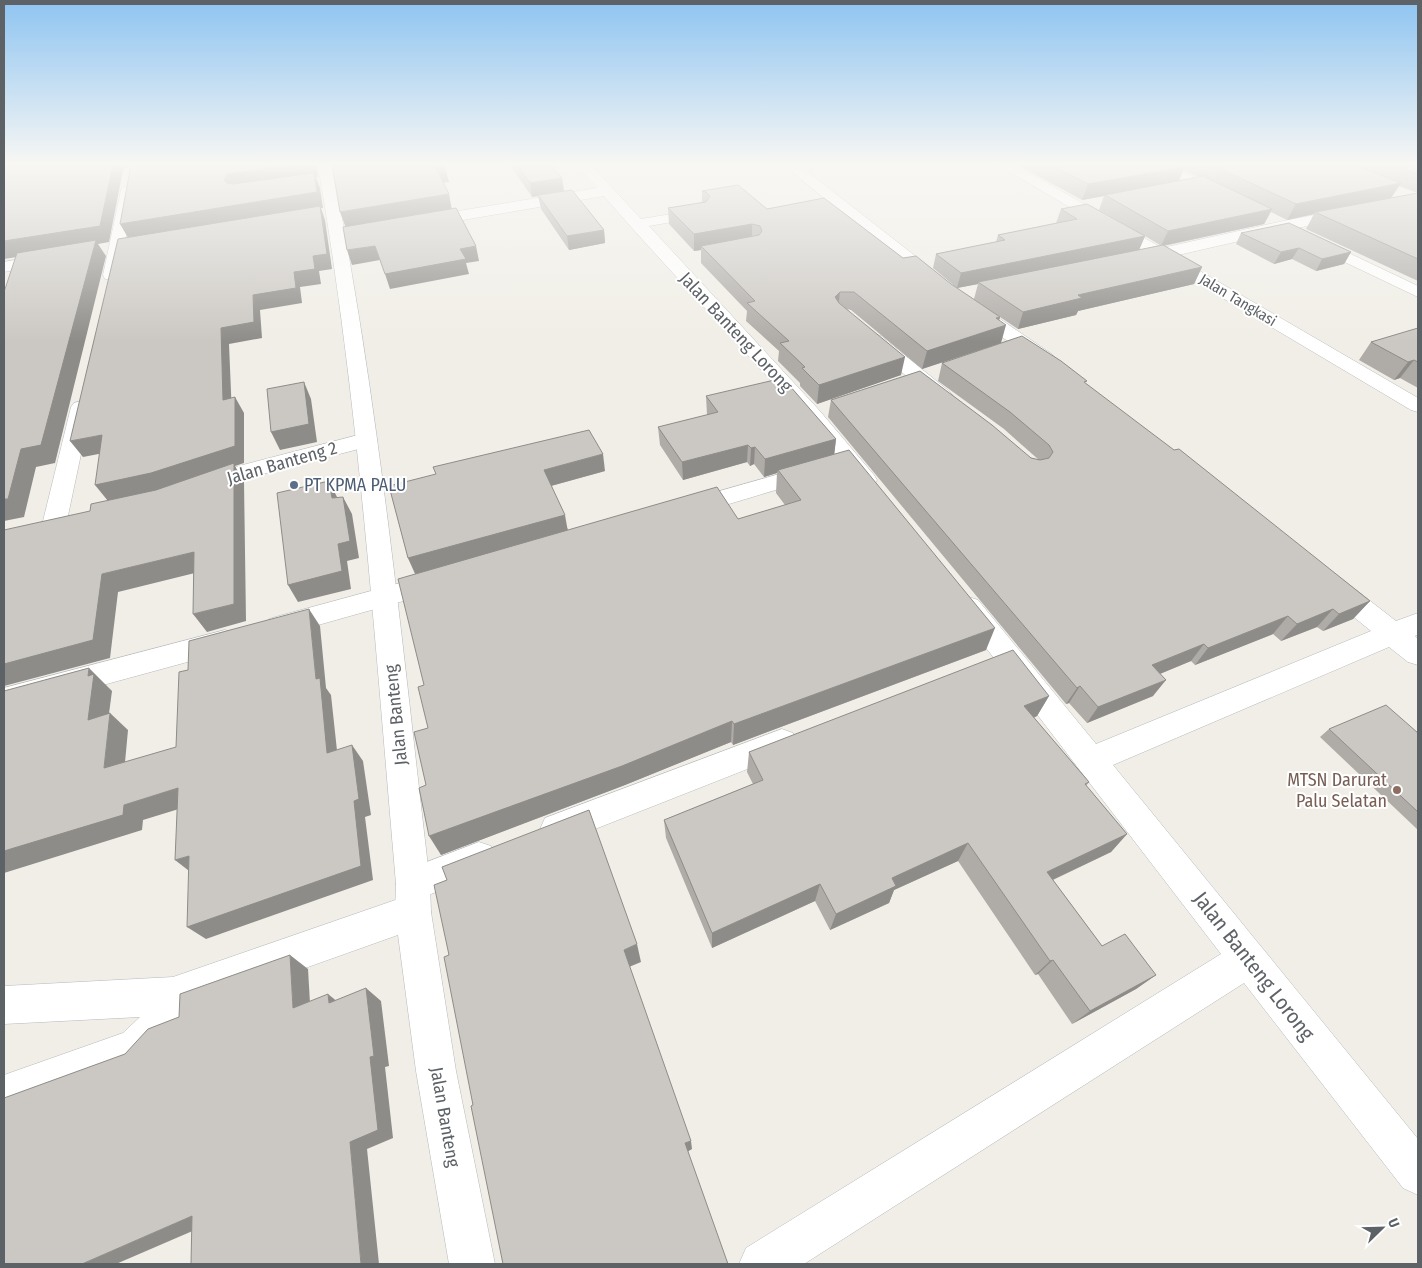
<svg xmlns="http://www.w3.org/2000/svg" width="1422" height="1268" viewBox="0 0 1422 1268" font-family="'Fira Sans Condensed',sans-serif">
  <rect width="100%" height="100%" fill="#f0eee6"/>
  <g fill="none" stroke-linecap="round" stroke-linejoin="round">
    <g stroke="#b6b9bd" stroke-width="1">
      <g id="minor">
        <polygon points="577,165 591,165 641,219 701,209 706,210 708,213 706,216 649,226 819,410 874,475 877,480 874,485 866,487 858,485 805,418 631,227 604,196 422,227 417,225 414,222 417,219 422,217 597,188"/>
        <polygon points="784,165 799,165 942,277 944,281 942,285 930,285"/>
        <polygon points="998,165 1015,165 1162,248 1283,221 1418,195 1418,203 1283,231 1174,256 1418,398 1418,412 1411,410 1157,259 1146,258 1144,255 1146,252"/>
        <polygon points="1152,165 1169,165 1228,193 1230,196 1228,199 1218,199 1154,168"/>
        <polygon points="128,186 133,187 135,190 119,275 117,279 105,279 103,275 121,190 123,187"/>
        <polygon points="1315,237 1418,286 1418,297 1309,245 1307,242 1309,239"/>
        <polygon points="49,254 55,256 57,259 55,262 4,272 4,262"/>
        <polygon points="975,305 981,306 1053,355 1056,359 1053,363 1046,365 1039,363 969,314 966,310 969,306"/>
        <polygon points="874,334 881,336 950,392 953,396 950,400 943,402 936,400 867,344 865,340 867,336"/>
        <polygon points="81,401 88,403 91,407 66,525 63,531 54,533 45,531 42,525 71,407 74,403"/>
        <polygon points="366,433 374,435 377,440 374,445 255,476 204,494 196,492 192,487 196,482 239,466"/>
        <polygon points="811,465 819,467 822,472 819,477 689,516 681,514 677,508 681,502"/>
        <polygon points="437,573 446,575 450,582 446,589 279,636 269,633 265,626 269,619 279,616"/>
        <polygon points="1333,577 1342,579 1396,621 1418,613 1418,634 1415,636 1418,639 1418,665 1408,662 1389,647 1113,765 1418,1139 1418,1195 1403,1188 1244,983 804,1264 739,1264 746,1248 1221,954 960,614 956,607 960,600 969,597 978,600 1096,744 1371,631 1324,593 1320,586 1324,579"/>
        <polygon points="225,630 235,633 239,641 235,649 4,712 4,688"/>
        <polygon points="782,729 793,733 797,742 793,751 557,844 545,840 540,829 545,818"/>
        <polygon points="479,842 491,846 496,858 491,870 421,898 426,899 431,912 426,925 187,1010 172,1038 150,1062 4,1117 4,1075 123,1033 140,1017 4,1024 4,986 173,977 404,897 401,896 396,884 401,872"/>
      </g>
    </g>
    <g stroke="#b6b9bd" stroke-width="1">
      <path id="tertiary" d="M318 165H332C379 402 402 644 430 884L431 912 456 1071 495 1264H449L416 1071 395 912 396 884C375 644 359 402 318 165Z"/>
    </g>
    <use href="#minor" fill="#fff" fill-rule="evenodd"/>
    <use href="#tertiary" fill="#fff" fill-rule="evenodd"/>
  </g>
  <g fill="#afaca8" fill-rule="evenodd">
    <polygon points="510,165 551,165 562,178 564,191 604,230 605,243 569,250 541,209 538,196 532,197"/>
    <path d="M1018 165H1418V281L1306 229 1314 214 1287 220 1271 212 1264 224 1164 246 1202 267 1194 284 1078 311 1076 315 1018 329 1000 317 999 320 1001 343 922 369 851 310 847 309 901 375 817 404 800 386V383L778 361 779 351 746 321 747 311 701 263V250L694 251 669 224 668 208 702 202V191L767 209 903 258 951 284 974 299 978 284 957 288 933 268 936 254 996 242 998 235 1056 223 1061 209 1136 231 1099 210 1104 196 1082 200ZM1183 170 1199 177 1179 181ZM1399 186 1418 193 1391 198ZM1145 236 1160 245 1139 250Z"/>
    <polygon points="1241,233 1351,252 1344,264 1316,271 1292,259 1274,264 1236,244"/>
    <polygon points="1418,328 1418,388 1400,378 1394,380 1359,360 1371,342"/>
    <polygon points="942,363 1086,384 1370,601 1353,619 1323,631 1317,627 1281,641 1273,634 1195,665 1191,661 1160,674 1153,696 1087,723 1069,703 1066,704 828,417 831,400 1039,460 1004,429 938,381"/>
    <polygon points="706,396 836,439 834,454 986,650 733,745 731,742 625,785 441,855 426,785 428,728 415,574 408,558 389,486 605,471 551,486 568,530 738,519 785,505 776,493 777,473 764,477 754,464 750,466 747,462 683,480 660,445 658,427 707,415"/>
    <polygon points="1049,696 1037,716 1034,718 1089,782 1086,786 1127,834 1111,852 1053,880 1102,946 1156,975 1136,989 1072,1024 1038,974 1035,975 958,861 894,890 889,903 830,930 815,901 712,948 666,838 664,820 753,784 747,772 749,752"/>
    <polygon points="1329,729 1418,733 1418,830 1320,737"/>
  </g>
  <g fill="#8e8c88">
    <polygon points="113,165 130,165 123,170 109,242 98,244 106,256 55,463 36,467 24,517 4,521 4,499 21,449 95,245 4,259 4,241"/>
    <polygon points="290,165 317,165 318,177 316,177 320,188 323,208 321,208 325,220 332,269 319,271 321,284 300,287 302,303 260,310 262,338 229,344 232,416 120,224 230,195 224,180 227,174"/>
    <polygon points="445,167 449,182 440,183 436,168"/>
    <polygon points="1185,167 1178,182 1105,195 1104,196 1082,200 1088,184"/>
    <polygon points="562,178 564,192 532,197 530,183"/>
    <polygon points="1401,183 1391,198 1315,212 1314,214 1287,220 1296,204"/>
    <polygon points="449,194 452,210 346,228 340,212"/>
    <polygon points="1272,209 1264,224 1161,246 1168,231"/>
    <polygon points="752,224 752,240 701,246 701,250 694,251 694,234"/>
    <polygon points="604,230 605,243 569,250 567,236"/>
    <polygon points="1145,236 1139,250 978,282 978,284 957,288 961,273"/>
    <polygon points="375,246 380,260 352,265 347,250"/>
    <polygon points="476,246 479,261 466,263 469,274 390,289 385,274 460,249"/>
    <polygon points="1299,248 1292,259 1274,264 1281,252"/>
    <polygon points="1351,252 1344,264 1316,271 1322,259"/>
    <polygon points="1202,267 1194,284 1078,311 1076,315 1018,329 1023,312 1078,295"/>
    <polygon points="840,292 838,309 835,297"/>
    <polygon points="1000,317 997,328 1006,325 1001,343 922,369 927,351 996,318"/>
    <polygon points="905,357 901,375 817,404 819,385"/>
    <polygon points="1414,360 1400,378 1394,380 1408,362"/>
    <polygon points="304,382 311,399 317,442 280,450 271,432"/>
    <polygon points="235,397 244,413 244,463 235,466 244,482 246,621 207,632 193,614 234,604 162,489 108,501 95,485"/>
    <polygon points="102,435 114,451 83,457 70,441"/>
    <polygon points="836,439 834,457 778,470 777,473 764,477 765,459"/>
    <polygon points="748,445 747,462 683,480 682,462"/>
    <polygon points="755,447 754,464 750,466 751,448"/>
    <polygon points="603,454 605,471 547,487 544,470"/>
    <polygon points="329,481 338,499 332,498"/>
    <polygon points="343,497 352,514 359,558 347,561 351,589 298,602 288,585 338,544"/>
    <polygon points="565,515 568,532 416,575 408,558"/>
    <polygon points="194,552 207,570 118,592 110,658 4,686 4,664 102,574"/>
    <polygon points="1370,601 1353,619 1323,631 1339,614"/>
    <polygon points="309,609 320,626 326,688 331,695 339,769 327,753 316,679"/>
    <polygon points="1333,609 1317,627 1281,641 1297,624"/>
    <polygon points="1288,616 1273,634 1195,665 1208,648"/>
    <polygon points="995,628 986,650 733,745 734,724"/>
    <polygon points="1204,644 1191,661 1140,682 1152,665"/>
    <polygon points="89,668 112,691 106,736 88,720 88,676"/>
    <polygon points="1166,680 1153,696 1087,723 1098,707"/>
    <polygon points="1080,686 1069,703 1066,704 1077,688"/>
    <polygon points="1049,696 1037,716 1013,726 1024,706"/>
    <polygon points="110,713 128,730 123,784 104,768"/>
    <polygon points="732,721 731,742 625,785 441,855 429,836"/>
    <polygon points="352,745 363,761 371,815 365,817 373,880 206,939 187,927 354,801"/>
    <polygon points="178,788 195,804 143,820 142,830 4,873 4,851 124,805"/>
    <polygon points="1127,834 1111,852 1033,889 1047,872"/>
    <polygon points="968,843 958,861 894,890 889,903 830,930 836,914 892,878"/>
    <polygon points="189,856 193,874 175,860"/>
    <polygon points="820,884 815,901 712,948 712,933"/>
    <polygon points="637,944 641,962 629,967 624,950"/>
    <polygon points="290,955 308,969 311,1020 293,1008"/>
    <polygon points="1053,960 1038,974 1035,975 1050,961"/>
    <polygon points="1156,975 1136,989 1072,1024 1090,1011"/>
    <polygon points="366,988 381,1001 389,1066 385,1067 393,1138 367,1149 379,1264 361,1264 350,1142 370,1057"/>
    <polygon points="328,994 344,1007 329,1003"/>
    <polygon points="691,1141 692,1149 687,1152 685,1143"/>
    <polygon points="192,1216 218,1220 116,1264 82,1264"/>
  </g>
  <g fill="#cbc8c3" stroke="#8e8c88">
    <polygon points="4,165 113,165 100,226 4,241"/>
    <polygon points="131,165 290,165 227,174 224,180 227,183 233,184 314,173 317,192 120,224"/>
    <polygon points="332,165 444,165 445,167 436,168 449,194 340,212"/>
    <polygon points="517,165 551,165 562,178 530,183"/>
    <polygon points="1051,165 1181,165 1185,167 1088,184"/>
    <polygon points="1212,165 1355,165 1401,183 1296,204"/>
    <polygon points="1393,165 1418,165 1418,174"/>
    <polygon points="1203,176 1272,209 1168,231 1105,195"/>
    <polygon points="738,185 767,209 824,198 903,258 916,256 951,284 1000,317 996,318 1006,325 927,351 854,292 840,292 835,297 839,303 905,357 819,385 802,368 805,367 780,343 789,341 747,303 755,301 701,246 759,235 762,231 760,226 752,224 694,234 668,208 706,202 710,196 706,192 702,191"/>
    <polygon points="572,190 604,230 567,236 538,195"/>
    <polygon points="1418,193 1418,259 1315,212"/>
    <polygon points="1087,204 1145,236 961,273 936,254 1005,240 998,235 1077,219 1061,209"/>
    <polygon points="320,206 327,254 313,256 315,269 294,272 296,288 253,295 254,322 221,328 223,400 235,397 235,446 151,473 95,485 102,435 70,441 118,239"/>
    <polygon points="456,208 476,246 460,249 466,259 385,274 375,246 347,250 343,227"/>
    <polygon points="1289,223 1351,252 1322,259 1299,248 1281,252 1241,233"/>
    <polygon points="96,240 41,445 21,449 8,499 4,499 4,292 17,253"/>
    <polygon points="1163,245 1202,267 1078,295 1082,298 1023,312 978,282"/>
    <polygon points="1418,328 1418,362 1414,360 1408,362 1371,342"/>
    <polygon points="1022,336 1061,361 1087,381 1084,382 1174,450 1179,449 1370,601 1339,614 1333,609 1297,624 1288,616 1208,648 1204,644 1152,665 1166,680 1098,707 1080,686 1077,688 831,400 920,371 992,425 1031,458 1040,460 1049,458 1053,452 1049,445 1010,412 942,363"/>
    <polygon points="783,378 836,439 765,459 755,447 751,448 748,445 682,462 658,427 718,412 706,396"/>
    <polygon points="304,382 309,424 271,432 267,389"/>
    <polygon points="589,430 603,454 544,470 565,515 408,558 389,486 436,474 433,467"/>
    <polygon points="849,450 995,628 734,724 732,721 622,766 429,836 419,788 426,785 414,732 428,728 418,687 424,685 398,579 717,487 738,519 801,500 778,470"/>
    <polygon points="234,463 234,604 193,614 194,552 102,574 93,640 4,664 4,530 90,511 91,504 156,490"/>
    <polygon points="329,481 332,498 343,497 350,541 338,544 342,571 288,585 277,493"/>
    <polygon points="309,609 316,679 320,678 327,753 352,745 359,799 354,801 361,866 187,927 189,856 175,860 178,788 124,805 123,815 4,851 4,691 89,668 88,676 94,674 88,720 110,713 104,768 176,747 179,672 188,670 189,641"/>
    <polygon points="1013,650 1049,696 1024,706 1089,782 1085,784 1127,834 1047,872 1102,946 1125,934 1156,975 1090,1011 1053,960 1050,961 968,843 892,878 896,886 836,914 820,884 712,933 664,820 763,780 749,752"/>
    <polygon points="1386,705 1418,733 1418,812 1329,729"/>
    <polygon points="589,810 637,944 624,950 691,1141 685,1143 728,1264 503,1264 471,1106 473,1105 444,957 449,955 434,885 447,880 442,867"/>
    <polygon points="290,955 293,1008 328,994 329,1003 366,988 374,1056 370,1057 378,1130 350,1142 361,1264 191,1264 192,1216 82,1264 4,1264 4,1098 125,1054 148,1029 179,1017 180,994"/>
  </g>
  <linearGradient id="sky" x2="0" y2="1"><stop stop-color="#8ec4f1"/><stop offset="0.48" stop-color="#f8f7f4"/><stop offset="1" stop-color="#f8f7f4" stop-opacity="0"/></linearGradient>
  <rect width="1422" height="342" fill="url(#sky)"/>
  <circle fill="#5c6f8a" stroke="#fff" stroke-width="2" cx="294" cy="485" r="5"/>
  <circle fill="#8d6e63" stroke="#fff" stroke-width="2" cx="1397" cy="790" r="5"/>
  <g text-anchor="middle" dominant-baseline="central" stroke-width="4" stroke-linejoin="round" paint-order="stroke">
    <g font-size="15" fill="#5d6267" stroke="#fff">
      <text transform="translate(1238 300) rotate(31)">Jalan Tangkasi</text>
    </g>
    <g font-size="18" fill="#5d6267" stroke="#fff">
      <text transform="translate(736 332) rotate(47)">Jalan Banteng Lorong</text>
      <text transform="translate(282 463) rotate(-16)">Jalan Banteng 2</text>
      <text transform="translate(396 715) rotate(-96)">Jalan Banteng</text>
      <text transform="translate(445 1117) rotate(80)">Jalan Banteng</text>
    </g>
    <g font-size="18" fill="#4e5e75" stroke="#fff" text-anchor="start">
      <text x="304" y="485">PT KPMA PALU</text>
    </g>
    <g font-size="18" fill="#785e54" stroke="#fff" text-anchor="end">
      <text x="1387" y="780">MTSN Darurat<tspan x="1387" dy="21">Palu Selatan</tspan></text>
    </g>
    <g font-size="21" fill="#5d6267" stroke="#fff">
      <text transform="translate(1254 966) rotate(52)">Jalan Banteng Lorong</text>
    </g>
  </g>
  <rect width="1422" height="1268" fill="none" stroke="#5d6267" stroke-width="10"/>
  <g transform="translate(1382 1228) rotate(67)" stroke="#ffffff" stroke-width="4" paint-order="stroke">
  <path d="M0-4L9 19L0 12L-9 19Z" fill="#5d6267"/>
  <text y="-8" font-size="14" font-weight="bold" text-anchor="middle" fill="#5d6267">U</text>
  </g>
</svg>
